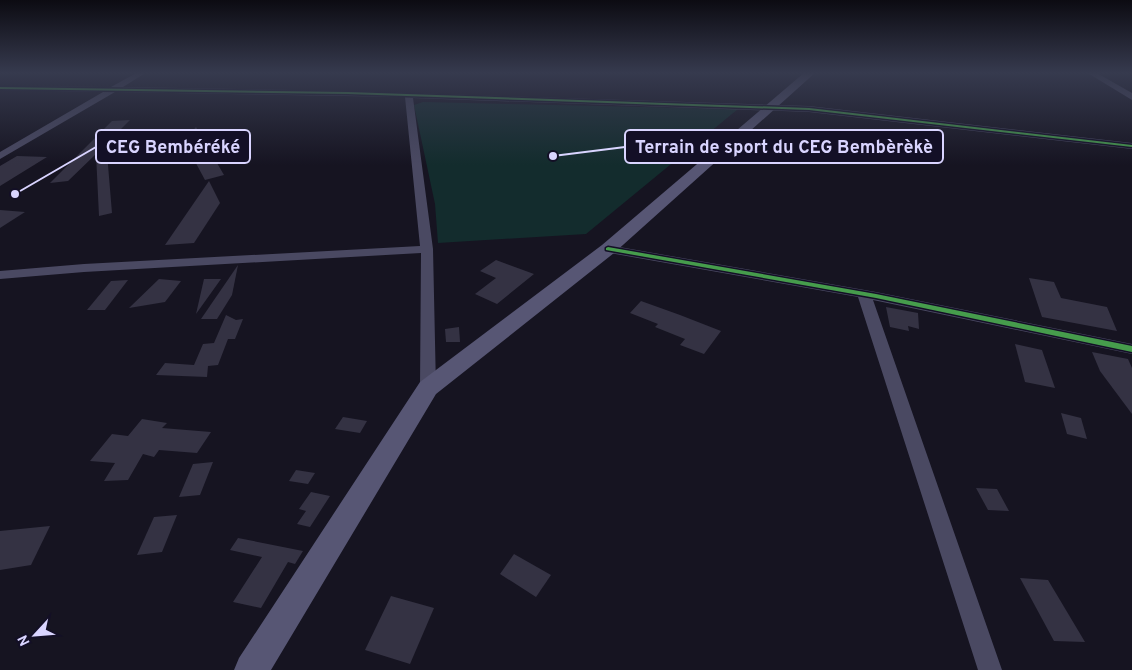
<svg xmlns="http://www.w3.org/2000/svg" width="1132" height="670" viewBox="0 0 1132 670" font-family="Overpass,sans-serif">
  <rect width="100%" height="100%" fill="#161421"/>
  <polygon fill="#132c2d" points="423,102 738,109 586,234 438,243 435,204 414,105"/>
  <g fill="#343243">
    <polygon points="130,120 96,154 107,153 112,213 99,216 96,154 68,181 50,183 112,121"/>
    <polygon points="196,127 224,175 205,180 184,141"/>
    <polygon points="17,156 47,157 0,186 0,166"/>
    <polygon points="209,181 220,203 194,243 165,245"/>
    <polygon points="0,210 25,212 0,228"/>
    <polygon points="496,260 534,274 497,304 475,294 496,278 480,271"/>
    <polygon points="238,265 232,295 217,319 201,319"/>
    <polygon points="1029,278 1054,282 1061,298 1107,307 1117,331 1042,317"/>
    <polygon points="159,279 181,281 165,302 129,308"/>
    <polygon points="204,279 221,279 196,314"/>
    <polygon points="128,280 105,310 87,310 111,281"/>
    <polygon points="641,301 680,315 721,331 704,354 680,345 685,339 655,327 658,324 630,313"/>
    <polygon points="886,307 918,313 919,329 908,326 909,331 890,327"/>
    <polygon points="226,315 236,320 243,319 235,339 228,339 218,365 208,366 207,377 156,375 165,363 194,365 203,344 214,343"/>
    <polygon points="459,327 460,342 446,342 445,329"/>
    <polygon points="1015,344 1042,350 1055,388 1025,382"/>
    <polygon points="1092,352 1128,359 1132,368 1132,414 1100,371"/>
    <polygon points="1061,413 1081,418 1087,439 1067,434"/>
    <polygon points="343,417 367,421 360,433 335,429"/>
    <polygon points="142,419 167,423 162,428 211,432 197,453 159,450 154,457 143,454 128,480 104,481 115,463 90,461 112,434 128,436"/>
    <polygon points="213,462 200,495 179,497 193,464"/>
    <polygon points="296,470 315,473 308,484 289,481"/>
    <polygon points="976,488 997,489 1009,511 988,510"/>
    <polygon points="311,492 330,496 310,527 297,524 306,511 299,509"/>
    <polygon points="177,515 162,552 137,555 154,517"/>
    <polygon points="50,526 31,565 0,570 0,531"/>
    <polygon points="238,538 303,551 295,564 288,562 261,608 233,602 262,557 230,550"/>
    <polygon points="514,554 551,575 536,597 500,574"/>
    <polygon points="1020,578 1048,580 1085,642 1054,641"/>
    <polygon points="391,596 434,608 410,664 365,650"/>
  </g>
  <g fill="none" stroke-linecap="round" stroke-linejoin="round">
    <g fill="#4a4962" fill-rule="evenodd">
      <polygon points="138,72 147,72 123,87 348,91 809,106 1132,143 1132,149 809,112 413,98 433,249 436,388 434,392 422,392 420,388 421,253 84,272 0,279 0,271 84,264 420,246 405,97 115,92 0,159 0,152 103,92 0,90 0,86 111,87"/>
      <polygon points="1086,72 1095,72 1132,93 1132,100"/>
      <polygon points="608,245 876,292 1132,344 1132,354 873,300 1002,670 978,670 858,297 604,252 602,249"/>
    </g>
    <polygon fill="#575674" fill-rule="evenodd" points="805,72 816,72 614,253 436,394 271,670 234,670 239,658 420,382 602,245"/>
    <g stroke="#130f26" stroke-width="3">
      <g id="cycleway">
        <polygon points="0,87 348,92 809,108 1132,145 1132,147 809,110 348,94 0,89"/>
        <polygon points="608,247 876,294 1132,346 1132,352 876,298 606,250 606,248"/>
      </g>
    </g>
    <use href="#cycleway" fill="#469c4c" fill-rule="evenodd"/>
  </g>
  <linearGradient id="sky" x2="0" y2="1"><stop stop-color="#0c0b12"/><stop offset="0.44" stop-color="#363a4e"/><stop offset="1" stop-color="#363a4e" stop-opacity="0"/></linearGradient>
  <rect width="1132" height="165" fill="url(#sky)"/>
  <path fill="none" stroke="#d9d4ff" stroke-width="2" d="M553 156L625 147M15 194L96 147"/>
  <g fill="#d9d4ff" stroke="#130f26" stroke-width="2">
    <circle cx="553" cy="156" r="5"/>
    <circle cx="15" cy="194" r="5"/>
  </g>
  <g fill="#130f26" stroke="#d9d4ff" stroke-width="2">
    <rect x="625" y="130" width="318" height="33" rx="5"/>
    <rect x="96" y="130" width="154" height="33" rx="5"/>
  </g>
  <g font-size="18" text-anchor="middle" font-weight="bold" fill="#d9d4ff">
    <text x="784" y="153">Terrain de sport du CEG Bembèrèkè</text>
    <text x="173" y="153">CEG Bembéréké</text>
  </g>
  <g transform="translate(35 635) rotate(244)" stroke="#130f26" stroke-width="4" paint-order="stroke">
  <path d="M0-4L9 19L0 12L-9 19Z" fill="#d9d4ff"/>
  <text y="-8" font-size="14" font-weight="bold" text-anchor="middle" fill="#d9d4ff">N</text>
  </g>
</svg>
